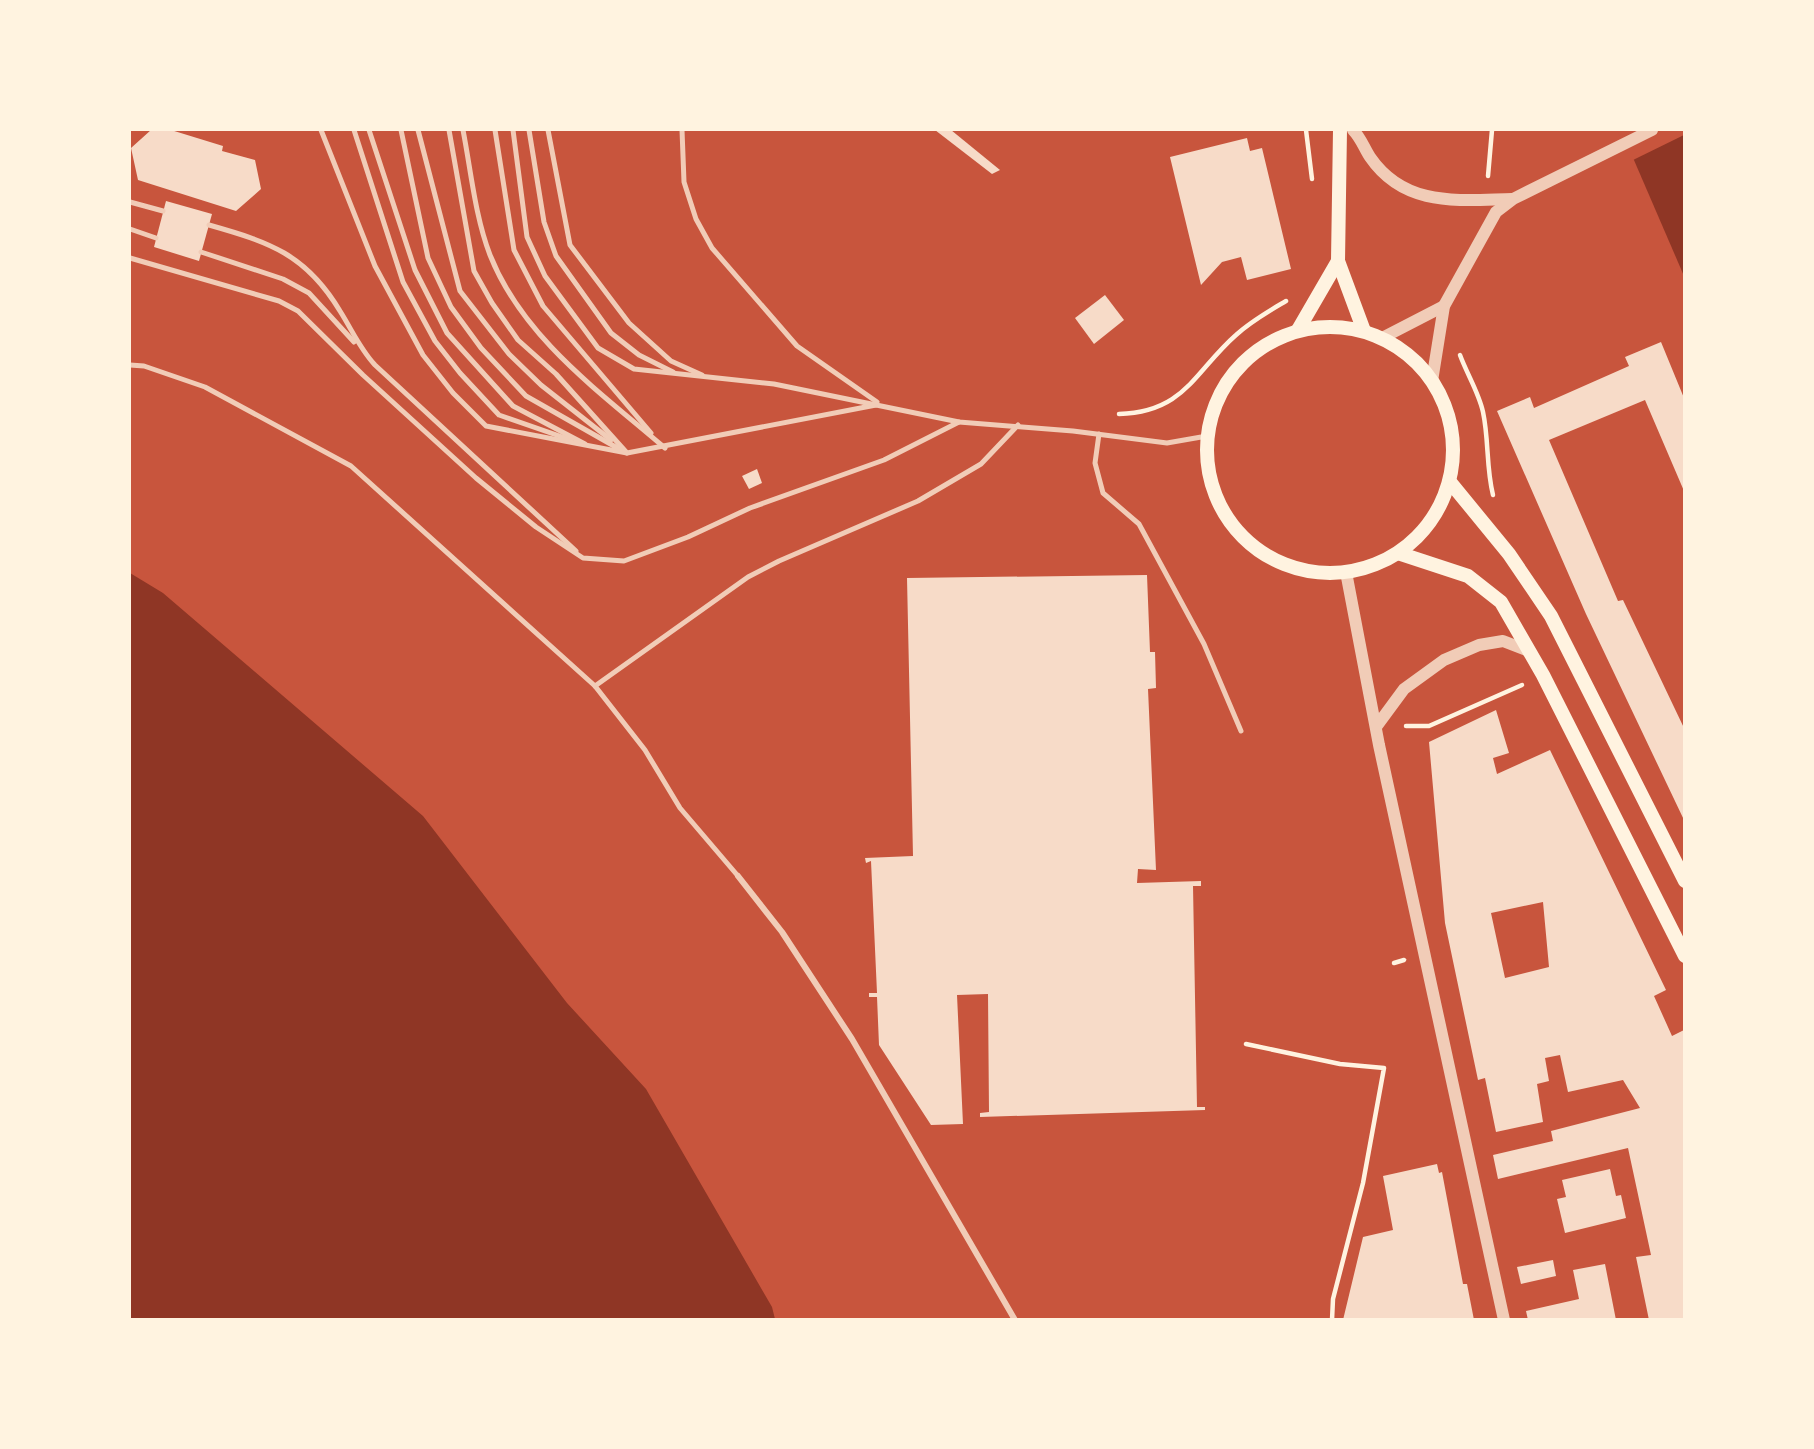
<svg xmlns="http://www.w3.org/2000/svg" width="1814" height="1449" viewBox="0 0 1814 1449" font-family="Helvetica,sans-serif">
  <rect width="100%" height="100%" fill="#c8553d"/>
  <g fill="#8f3625">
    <polygon points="1621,130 1684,130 1684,276"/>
    <polygon points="130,573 163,593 423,816 567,1003 646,1089 772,1307 775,1319 130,1319"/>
  </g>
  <polygon fill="#c8553d" points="1617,130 1684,130 1684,135 1631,161"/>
  <g fill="#f7dbc8" fill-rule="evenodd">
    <polygon points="151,130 171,130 223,146 222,151 255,160 261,189 236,211 138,180 131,148"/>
    <polygon points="935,130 951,130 1000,170 992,174"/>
    <polygon points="1247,138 1250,151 1262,148 1291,269 1247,280 1241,257 1222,262 1201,285 1170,157"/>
    <polygon points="166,201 212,214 199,261 154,247"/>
    <polygon points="1105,295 1124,320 1094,344 1075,318"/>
    <polygon points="1661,342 1684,398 1684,491 1645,400 1549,440 1618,601 1623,600 1684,728 1684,820 1586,614 1497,411 1530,397 1534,408 1629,366 1625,357"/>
    <polygon points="757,469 762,483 749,489 742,476"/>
    <polygon points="1147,575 1150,652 1155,652 1156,688 1148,689 1156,870 1138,869 1137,883 1201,881 1201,886 1193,886 1197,1107 1205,1107 1205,1110 980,1117 980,1113 989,1112 988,994 957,995 963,1124 931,1125 879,1045 877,997 869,997 869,993 877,993 871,861 866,863 865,858 913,856 907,578"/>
    <path d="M1496 710 1509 753 1493 758 1497 774 1550 750 1666 990 1654 996 1672 1036 1684 1030V1320H1649L1636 1257 1651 1255 1628 1148 1498 1179 1493 1155 1553 1141 1551 1131 1640 1108 1623 1080 1568 1092 1560 1055 1545 1058 1549 1081 1537 1084 1543 1122 1496 1132 1485 1078 1478 1080 1445 923 1429 742ZM1543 902 1549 967 1505 978 1491 913Z"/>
    <polygon points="1437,1164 1439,1173 1442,1172 1463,1284 1467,1284 1474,1320 1343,1320 1363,1237 1393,1230 1383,1176"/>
    <polygon points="1610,1169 1616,1196 1621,1195 1626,1218 1565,1233 1557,1199 1566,1197 1562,1180"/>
    <polygon points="1553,1260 1556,1276 1521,1284 1517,1267"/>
    <polygon points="1605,1264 1616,1320 1528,1320 1526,1311 1579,1299 1573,1270"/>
  </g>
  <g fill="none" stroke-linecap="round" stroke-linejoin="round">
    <g stroke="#fff3e0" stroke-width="4.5">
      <polyline points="1306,130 1312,179"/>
      <polyline points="1488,176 1492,130"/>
      <path d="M1460 355C1467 374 1479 393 1483 412 1489 440 1486 467 1493 495"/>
      <path d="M1119 414C1185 412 1194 372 1236 335 1251 321 1269 311 1286 301"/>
      <polyline points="1406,726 1429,726 1522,685"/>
      <polyline points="1394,963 1404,960"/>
      <polyline points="1246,1044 1340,1064 1384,1068 1363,1183 1333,1299 1332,1320"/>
    </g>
    <g stroke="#f1ccb7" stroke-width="5">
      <polyline points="321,130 375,266 423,355 453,393 486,426 627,453"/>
      <polyline points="354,130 403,282 435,341 460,373 499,415 571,440"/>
      <polyline points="369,130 415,270 447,333 513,406 585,444"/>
      <polyline points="401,130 428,258 451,307 481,348 526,396 621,450"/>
      <polyline points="418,130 460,291 509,354 541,385 611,440"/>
      <polyline points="449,130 474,271 492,303 518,340 556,374 627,453 876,405"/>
      <path d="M463 130C471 171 475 216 490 255 523 338 600 392 665 448"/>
      <polyline points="495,130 514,250 543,306 651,433"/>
      <polyline points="513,130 527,237 545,276 598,348 634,369 774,384 959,422 1073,431 1167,443 1207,436"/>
      <polyline points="529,130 544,222 556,256 611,333 639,355 673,372"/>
      <polyline points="548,130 570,245 629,323 671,361 702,375"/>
      <polyline points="682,130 684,182 696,219 712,248 797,346 877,402"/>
      <polyline points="130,202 163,211"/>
      <path d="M209 225C269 242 306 254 340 311 352 330 360 349 375 365L576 551"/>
      <polyline points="130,229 156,238"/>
      <polyline points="201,252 283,279 309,293 354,342"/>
      <polyline points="130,258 279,301 298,311 363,375 476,478 536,527 583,558 624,561 688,537 750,508 884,460 959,422"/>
      <polyline points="130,365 144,366 205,387 351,466 595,686 645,750 680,808 738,876"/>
      <polyline points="1099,434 1095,463 1103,493 1139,524 1204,644 1241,731"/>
      <polyline points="595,686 748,577 779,561 918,501 981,464 1018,425"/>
    </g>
    <polyline stroke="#f1ccb7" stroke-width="6" points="738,876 782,932 852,1039 1015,1320"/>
    <g stroke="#f1ccb7" stroke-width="12">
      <path d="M1353 130C1361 138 1364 148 1370 157 1405 208 1459 200 1512 199"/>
      <polyline points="1382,338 1444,306"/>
      <polyline points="1432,381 1444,306 1496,212 1513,199 1652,130"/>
      <polyline points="1346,572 1379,745 1504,1320"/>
      <polyline points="1376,727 1404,689 1444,660 1479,645 1503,641 1529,651"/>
    </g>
    <g stroke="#fff3e0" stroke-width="14">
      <polyline points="1340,130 1338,261 1364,331"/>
      <circle cx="1330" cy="450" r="123"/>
      <polyline points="1298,330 1338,261"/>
      <polyline points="1450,482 1509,554 1551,616 1685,881"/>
      <polyline points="1398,553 1468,576 1501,602 1543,675 1685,956"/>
    </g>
  </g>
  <rect width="1814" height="1449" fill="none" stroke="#fff3e0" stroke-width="262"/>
</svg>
